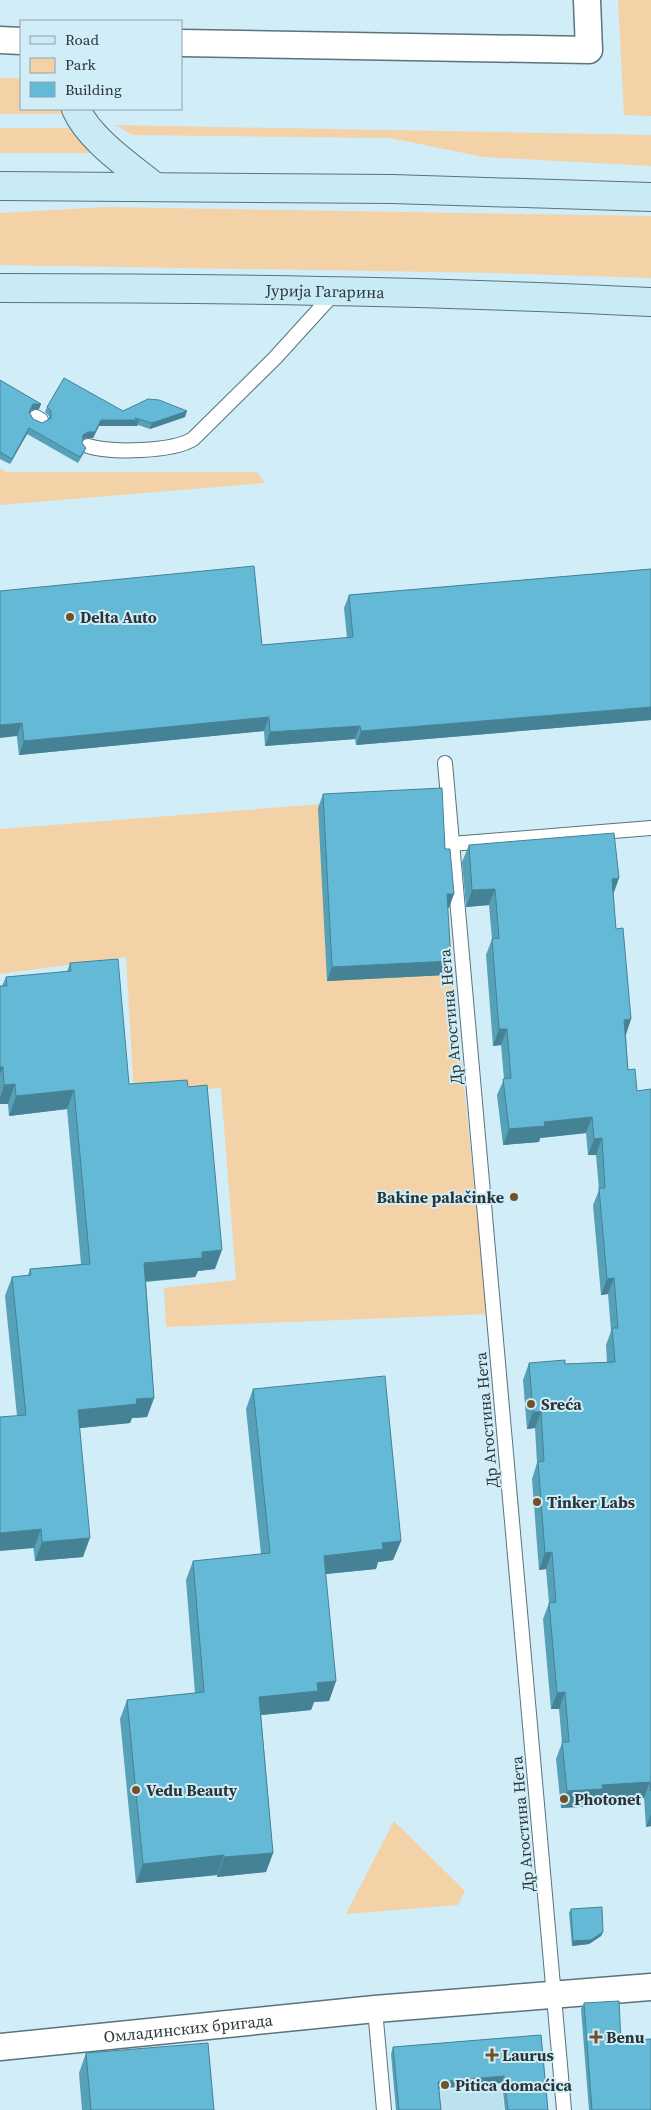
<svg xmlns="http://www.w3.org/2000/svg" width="651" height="2110" viewBox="0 0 651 2110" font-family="'Source Serif 4',serif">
  <rect width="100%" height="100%" fill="#d1edf7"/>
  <polygon fill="#bde2ef" points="501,2085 504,2110 441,2110 438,2091"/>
  <g fill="#f4d2a7">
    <polygon points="618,0 651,0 651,116 624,115"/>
    <polygon points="0,78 21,78 21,109 64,109 67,114 0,114"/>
    <polygon points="115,125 651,135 651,166 484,157 390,138 133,135"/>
    <polygon points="0,128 71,128 99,153 0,153"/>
    <polygon points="105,207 651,216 651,278 496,273 0,265 0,213"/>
    <polygon points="0,468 6,472 257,472 265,483 0,505"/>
    <polygon points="439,795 455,996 487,1314 166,1327 164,1288 236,1280 221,1088 134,1093 126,957 0,974 0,829"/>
    <polygon points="394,1821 465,1891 458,1905 346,1914"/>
  </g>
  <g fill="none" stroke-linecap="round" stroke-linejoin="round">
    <g stroke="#5a737c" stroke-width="16">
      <g id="service">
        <polyline points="36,417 41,420"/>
        <path d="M88 446C111 453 172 452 193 439L275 358 335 292"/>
        <polyline points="445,763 564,2110"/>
        <polyline points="451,844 651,828"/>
        <polyline points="375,2009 384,2110"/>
      </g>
    </g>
    <g stroke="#5a737c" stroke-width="29">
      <g id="minor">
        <polyline points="0,40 21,41"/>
        <polyline points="181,43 589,50 587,0"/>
        <path id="s1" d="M0 2047 375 2009 651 1987"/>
      </g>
    </g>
    <g stroke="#5a737c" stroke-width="30">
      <g id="secondary">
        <path d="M76 109C89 139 129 166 155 187"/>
        <polyline points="0,186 392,189 651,197"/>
        <path id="s2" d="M0 288C217 288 434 291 651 302"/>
      </g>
    </g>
    <use href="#service" stroke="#fff" stroke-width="14"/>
    <use href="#minor" stroke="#fff" stroke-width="26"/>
    <use href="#secondary" stroke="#c8ebf5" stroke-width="28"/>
  </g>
  <g fill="#56a0b8">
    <polygon points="0,380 41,404 39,409 31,410 30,413 33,419 42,423 49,420 49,416 45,412 47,407 123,411 185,417 150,429 138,425 137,426 99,426 93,438 86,438 82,440 82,443 86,448 84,453 78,463 27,434 10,464 0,459"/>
    <polygon points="651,569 651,720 356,745 355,739 265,746 264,731 19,755 0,591 262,645 347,638 344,608 349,595"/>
    <polygon points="323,794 445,849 449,908 448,908 446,975 327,981 318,808"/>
    <polygon points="469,845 619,878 613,893 616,929 631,1019 626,1035 628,1070 637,1091 651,1089 651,1826 646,1827 644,1798 598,1801 596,1806 561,1808 556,1759 562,1743 559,1709 551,1709 543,1619 549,1603 546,1569 539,1570 532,1479 537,1463 535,1428 527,1429 523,1380 529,1363 565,1364 607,1362 606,1345 611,1331 608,1294 601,1295 593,1205 599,1190 596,1155 588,1155 586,1133 540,1138 539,1142 503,1145 497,1095 504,1079 501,1045 493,1046 486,955 492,939 489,905 466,907 462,862"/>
    <polygon points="70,963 129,1084 215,1269 198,1271 195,1277 146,1282 154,1398 147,1417 132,1418 130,1423 79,1428 83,1557 35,1561 17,1416 5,1296 12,1277 28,1275 30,1269 81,1264 67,1109 9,1116 8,1104 0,1104 0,986 2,986 6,977 67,972"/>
    <polygon points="253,1389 401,1541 393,1560 378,1562 376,1569 325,1574 336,1681 329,1701 314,1702 311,1710 261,1715 273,1853 266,1872 217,1877 217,1875 136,1883 120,1719 127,1700 195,1693 186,1580 193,1561 261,1554 246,1409"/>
    <polygon points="571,1909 603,1932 601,1936 589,1944 572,1946 569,1913"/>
    <polygon points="584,2003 621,2041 651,2110 589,2110 581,2009"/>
    <polygon points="541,2035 548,2110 505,2110 502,2083 439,2088 441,2110 396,2110 391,2054 393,2047"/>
    <polygon points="86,2053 214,2110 82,2110 79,2073"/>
  </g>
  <g fill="#468296">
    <polygon points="33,404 41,404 39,409 31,410 27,417"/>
    <polygon points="187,411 185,417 150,429 152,423"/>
    <polygon points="101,420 139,420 137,426 99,426 93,438 86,438 81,441 83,435"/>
    <polygon points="29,428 27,434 10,464 12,459"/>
    <polygon points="651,707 651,720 356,745 361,731"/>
    <polygon points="269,717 264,731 19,755 24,741"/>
    <polygon points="22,723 17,736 0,738 0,725"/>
    <polygon points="360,726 355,739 265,746 270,732"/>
    <polygon points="619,878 613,895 612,879"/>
    <polygon points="495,889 489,905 466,907 472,890"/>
    <polygon points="447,894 454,894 449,908 442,908"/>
    <polygon points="451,961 446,975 327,981 332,967"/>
    <polygon points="631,1019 625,1036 624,1020"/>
    <polygon points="499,1029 507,1029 501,1045 493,1046"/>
    <polygon points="0,1067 3,1067 0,1074"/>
    <polygon points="15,1084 8,1104 0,1104 0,1098 4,1085"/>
    <polygon points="74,1090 67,1109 9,1116 16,1096"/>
    <polygon points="592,1117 586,1133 540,1138 539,1142 503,1145 509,1129 544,1122"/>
    <polygon points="602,1138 596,1155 588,1155 594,1139"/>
    <polygon points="222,1250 215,1269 198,1271 195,1277 137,1282 144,1263 202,1252"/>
    <polygon points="614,1278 608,1294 601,1295 607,1279"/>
    <polygon points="154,1398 147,1417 132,1418 130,1423 71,1429 78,1410 136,1399"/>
    <polygon points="533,1412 541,1412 535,1428 527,1429"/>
    <polygon points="41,1529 34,1548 0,1551 0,1533"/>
    <polygon points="90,1538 83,1557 35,1561 42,1542"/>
    <polygon points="401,1541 393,1560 378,1562 376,1569 316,1575 324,1556 382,1543"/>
    <polygon points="552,1552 546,1569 539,1570 545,1553"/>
    <polygon points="336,1681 329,1701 314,1702 311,1710 252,1716 259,1697 317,1683"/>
    <polygon points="565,1692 559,1709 551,1709 557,1693"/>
    <polygon points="650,1782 644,1798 598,1801 596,1806 561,1808 567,1791 602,1785"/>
    <polygon points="651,1814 651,1826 646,1827"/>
    <polygon points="273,1853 266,1872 217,1877 224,1857"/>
    <polygon points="224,1855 217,1875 136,1883 143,1864"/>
    <polygon points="603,1932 601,1936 589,1944 572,1946 573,1941"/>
    <polygon points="504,2076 502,2083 436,2089 438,2082"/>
  </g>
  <g fill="#64bad6" stroke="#468296">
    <polygon points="64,378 123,411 148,399 159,400 187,411 152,423 135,418 139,420 101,420 95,432 88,432 83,435 82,443 86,448 80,457 29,428 12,459 0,452 0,380 41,404 33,404 29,412 33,419 42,423 51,418 51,411 47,407"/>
    <polygon points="254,566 262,645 353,637 349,595 651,569 651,707 361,731 360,726 270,732 269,717 24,741 22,723 0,725 0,591"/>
    <polygon points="442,788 445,849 450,849 454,894 447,894 451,961 332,967 323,794"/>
    <polygon points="614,833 619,878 612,879 616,929 623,928 631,1019 624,1020 628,1070 635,1069 637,1091 651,1089 651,1791 650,1782 602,1785 603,1789 567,1791 562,1742 569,1742 565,1692 557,1693 549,1603 556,1602 552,1552 545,1553 538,1462 544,1461 541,1412 533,1412 529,1363 565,1360 565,1364 615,1362 612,1328 618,1328 614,1278 607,1279 599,1188 605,1188 602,1138 594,1139 592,1117 544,1122 545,1126 509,1129 503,1079 511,1078 507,1029 499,1029 492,939 499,938 495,889 472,890 469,845"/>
    <polygon points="118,959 129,1084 187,1080 188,1087 207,1085 222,1250 202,1252 202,1258 144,1263 154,1398 136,1399 137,1404 78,1410 90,1538 42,1542 41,1529 0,1533 0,1417 26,1415 12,1277 31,1275 30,1269 90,1264 74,1090 16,1096 15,1084 4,1085 3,1067 0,1067 0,986 7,986 6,977 71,971 70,963"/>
    <polygon points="385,1376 401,1541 382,1543 383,1549 324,1556 336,1681 317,1683 318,1691 259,1697 273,1853 224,1857 224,1855 143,1864 127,1700 204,1692 193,1561 270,1553 253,1389"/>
    <polygon points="602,1907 603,1932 591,1940 573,1941 571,1909"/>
    <polygon points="619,2001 621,2041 651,2039 651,2110 592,2110 584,2003"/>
    <polygon points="541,2035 548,2110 508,2110 504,2076 438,2082 441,2110 399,2110 393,2047"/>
    <polygon points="208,2043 214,2110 91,2110 86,2053"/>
  </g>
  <g fill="#715127" stroke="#d1edf7" stroke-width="2">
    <circle cx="70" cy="617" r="5"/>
    <circle cx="514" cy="1197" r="5"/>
    <circle cx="531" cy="1404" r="5"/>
    <circle cx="537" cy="1502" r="5"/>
    <circle cx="136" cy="1790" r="5"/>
    <circle cx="564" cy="1799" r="5"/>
    <path d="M593.5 2029.5h5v5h5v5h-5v5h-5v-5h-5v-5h5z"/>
    <path d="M489.5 2047.5h5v5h5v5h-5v5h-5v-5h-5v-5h5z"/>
    <circle cx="445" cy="2085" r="5"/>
  </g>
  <g text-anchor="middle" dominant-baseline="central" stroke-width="4" stroke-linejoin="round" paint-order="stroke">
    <g font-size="16" fill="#2a3538" stroke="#d1edf7">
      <text stroke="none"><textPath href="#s2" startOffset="325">Јурија Гагарина</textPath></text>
      <text transform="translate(450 1017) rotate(-95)">Др Агостина Нета</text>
      <text transform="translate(486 1420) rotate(-95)">Др Агостина Нета</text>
      <text transform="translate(522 1824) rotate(-95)">Др Агостина Нета</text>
      <text stroke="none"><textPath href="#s1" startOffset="189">Омладинских бригада</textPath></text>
    </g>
    <g font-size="16" font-weight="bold" fill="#2a3538" stroke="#d1edf7" text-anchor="start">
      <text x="80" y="617">Delta Auto</text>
      <text x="504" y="1197" text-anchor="end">Bakine palačinke</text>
      <text x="541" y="1404">Sreća</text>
      <text x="547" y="1502">Tinker Labs</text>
      <text x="146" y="1790">Vedu Beauty</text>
      <text x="574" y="1799">Photonet</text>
      <text x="606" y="2037">Benu</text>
      <text x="502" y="2055">Laurus</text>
      <text x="455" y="2085">Pitica domaćica</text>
    </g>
  </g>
  <rect x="20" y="20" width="162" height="90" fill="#d1edf7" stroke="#8ea3ab"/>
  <rect x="30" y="36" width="25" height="8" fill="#c8ebf5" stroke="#8ea3ab"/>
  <text x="65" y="45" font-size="15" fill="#2a3538">Road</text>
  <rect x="30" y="58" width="25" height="15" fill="#f4d2a7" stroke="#8ea3ab"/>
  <text x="65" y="70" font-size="15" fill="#2a3538">Park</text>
  <rect x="30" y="82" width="25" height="15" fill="#64bad6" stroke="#8ea3ab"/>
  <text x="65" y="95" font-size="15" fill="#2a3538">Building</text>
</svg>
